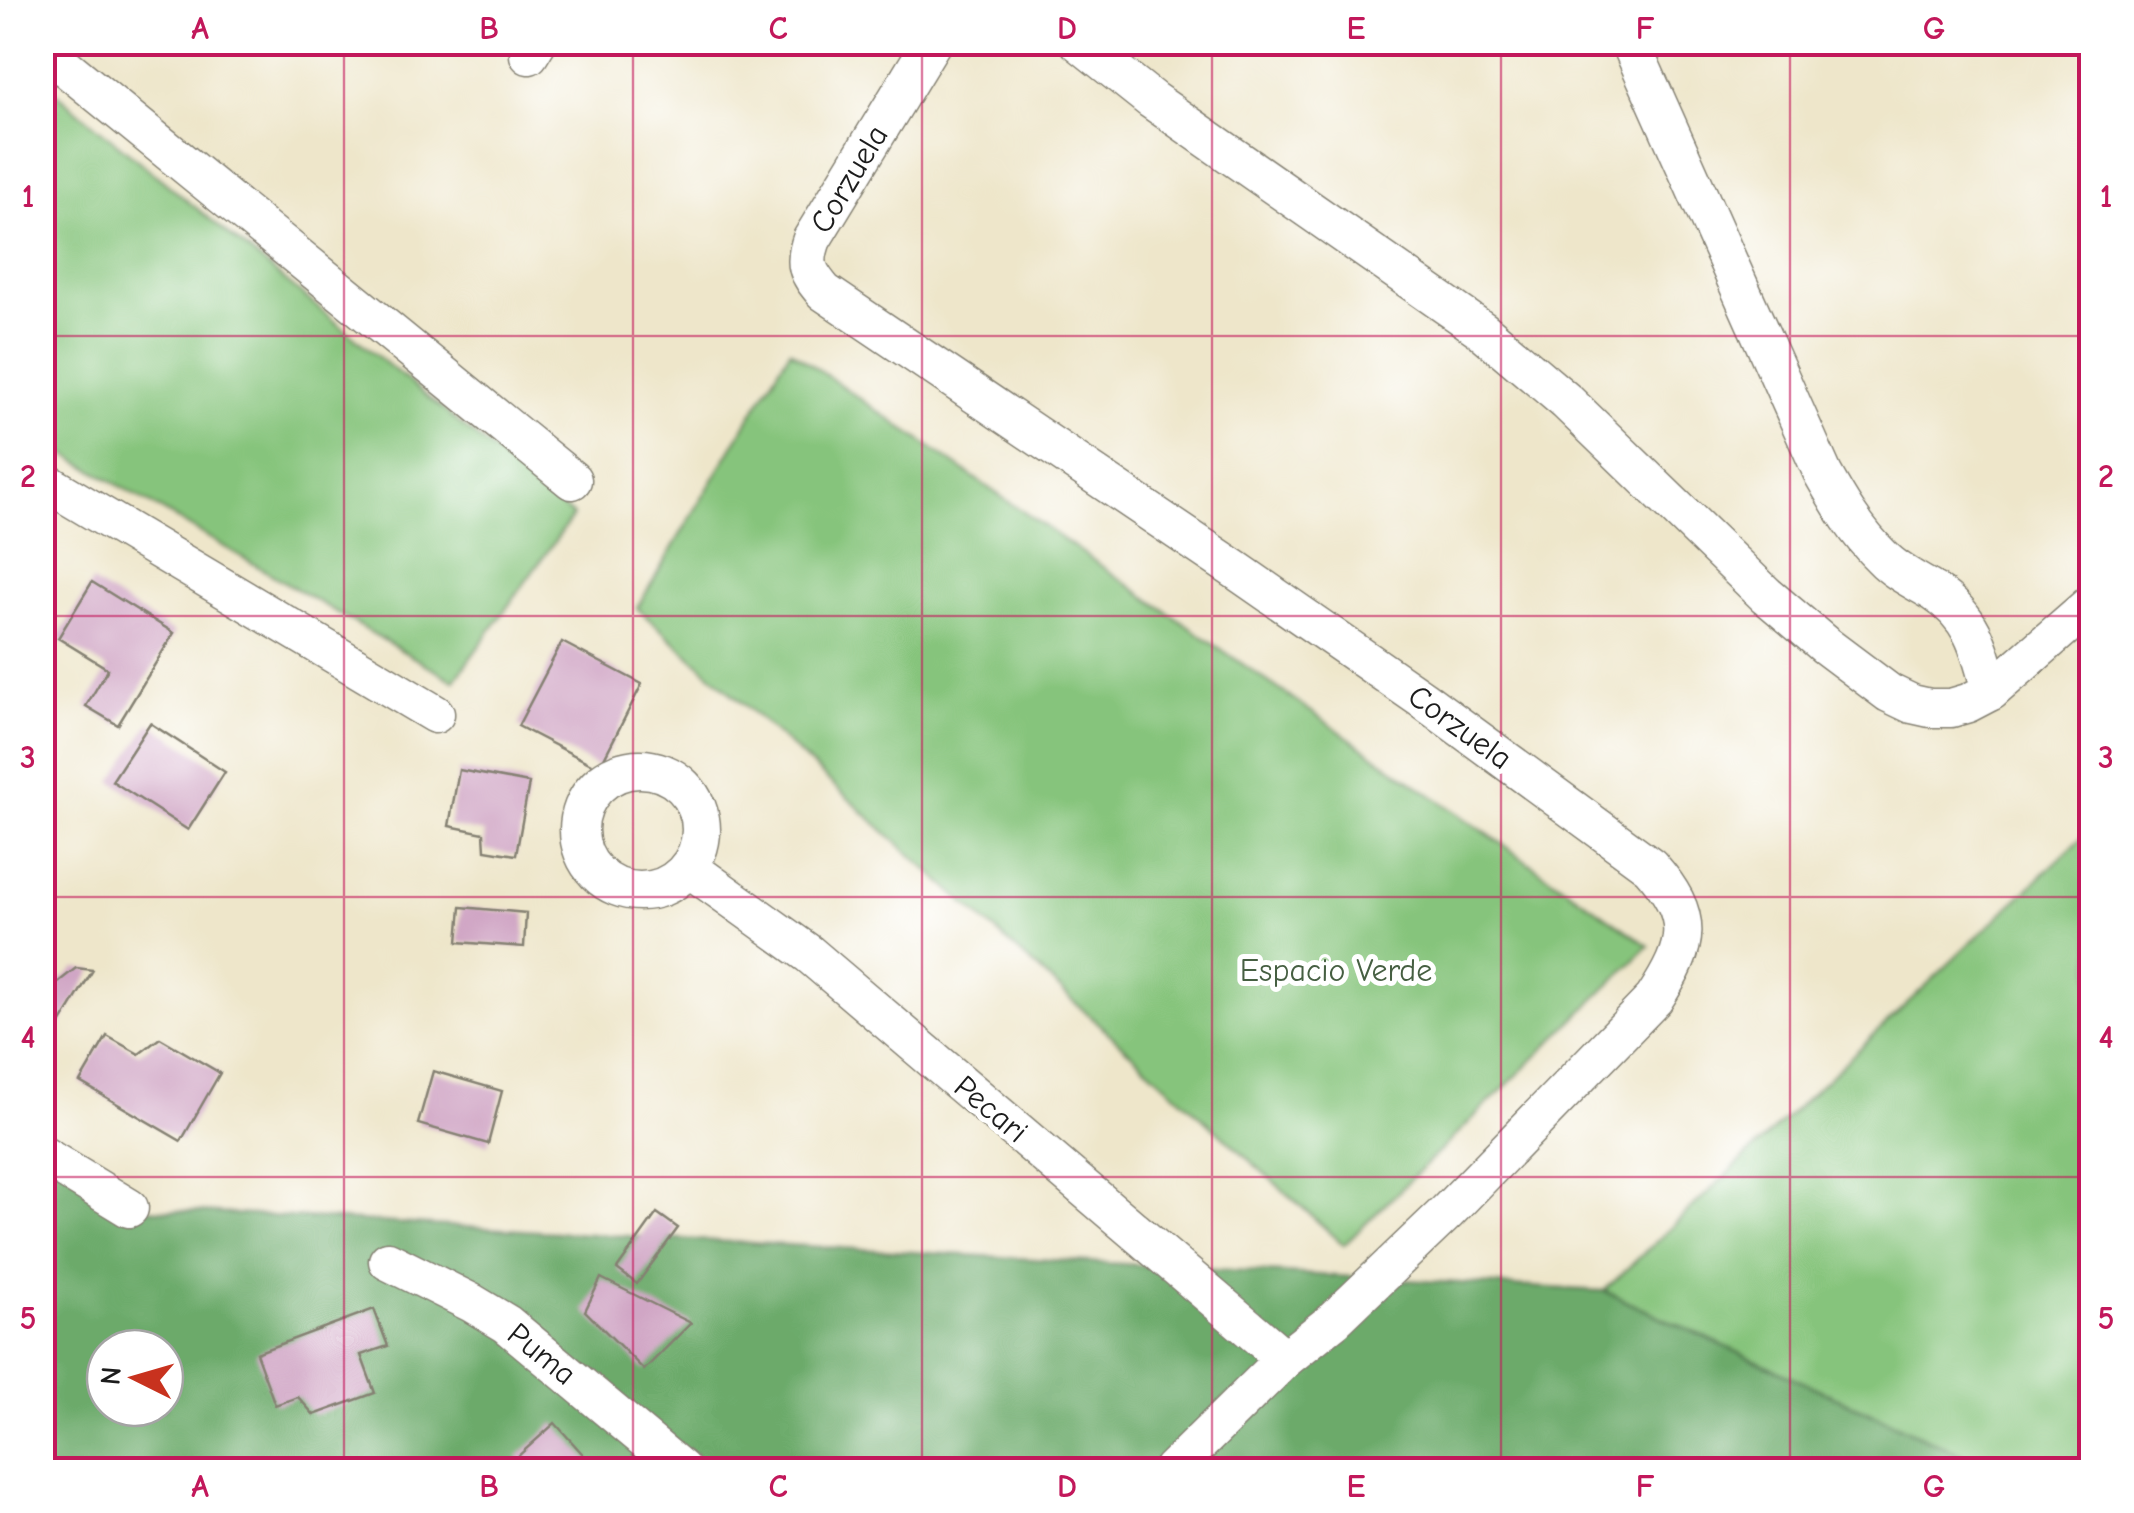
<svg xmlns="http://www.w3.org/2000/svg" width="2134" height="1513" viewBox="0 0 2134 1513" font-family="'Comic Neue',sans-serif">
  <rect width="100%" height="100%" fill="#fff"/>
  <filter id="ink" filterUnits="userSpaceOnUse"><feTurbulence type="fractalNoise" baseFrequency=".01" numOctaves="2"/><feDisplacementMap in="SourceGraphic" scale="20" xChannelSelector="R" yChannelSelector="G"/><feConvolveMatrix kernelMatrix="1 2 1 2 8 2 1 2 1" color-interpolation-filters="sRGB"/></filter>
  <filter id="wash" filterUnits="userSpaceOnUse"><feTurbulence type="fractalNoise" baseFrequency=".0048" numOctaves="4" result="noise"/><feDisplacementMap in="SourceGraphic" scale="40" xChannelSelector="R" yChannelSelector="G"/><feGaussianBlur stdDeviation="2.25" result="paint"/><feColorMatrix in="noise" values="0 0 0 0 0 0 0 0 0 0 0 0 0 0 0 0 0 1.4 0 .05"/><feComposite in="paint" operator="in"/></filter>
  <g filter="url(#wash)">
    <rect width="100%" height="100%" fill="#eee6ca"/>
    <g fill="#86c47b" stroke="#51704c" stroke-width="2.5">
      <polygon points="42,82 573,516 454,681 43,441"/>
      <polygon points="790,350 1649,946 1344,1245 637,608"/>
      <polygon points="2091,829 2091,1470 1995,1470 1604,1291"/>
    </g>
    <path fill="#6caa6b" stroke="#446344" stroke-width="2.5" fill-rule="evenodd" d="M42 1155 129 1208 1604 1291 1995 1470H43ZM105 1348H165V1408H105Z"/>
    <g id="blocks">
      <g fill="#d0a6c5">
        <polygon points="92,582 174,633 118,725 86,706 108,669 58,638"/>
        <polygon points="562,642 642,684 599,768 518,726"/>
        <polygon points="150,723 225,772 188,830 112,781"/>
        <polygon points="459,770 529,783 516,855 485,850 484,833 449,826"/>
        <polygon points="461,907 526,913 524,947 458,942"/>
        <polygon points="76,968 93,970 42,1054 42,981 52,987"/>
        <polygon points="107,1036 139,1054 160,1038 220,1073 181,1141 80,1082"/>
        <polygon points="433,1071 502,1091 488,1144 418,1124"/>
        <polygon points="657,1213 678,1228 637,1284 617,1269"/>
        <polygon points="601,1278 691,1323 644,1370 585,1311"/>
        <polygon points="374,1309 388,1346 361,1355 375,1393 314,1415 298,1397 275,1405 256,1353"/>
        <polygon points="555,1423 597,1470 529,1470 517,1457"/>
      </g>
    </g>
  </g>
  <g filter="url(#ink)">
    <use href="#blocks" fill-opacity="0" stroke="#858173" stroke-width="2.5"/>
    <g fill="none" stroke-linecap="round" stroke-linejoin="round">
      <g stroke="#858173" stroke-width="41">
        <g id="street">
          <path d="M932 42 812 239C803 264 807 272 824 292L1236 570 1422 699 1650 866C1695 917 1690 944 1654 999L1447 1212 1334 1320 1285 1359 1172 1470"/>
          <polyline points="1079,42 1152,100 1482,330 1567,402 1766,595 1825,645 1889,693 1912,704 1930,708 1951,708 1968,703 1991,691 2092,603"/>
          <path d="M1630 42 1823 474C1840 504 1857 533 1882 557 1896 572 1916 581 1934 592 1973 617 1980 649 1991 691"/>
          <polyline points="42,48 572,480"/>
          <polyline points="529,55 537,42"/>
          <polyline points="42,480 435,714"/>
          <circle cx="640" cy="830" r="61"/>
          <polyline points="689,868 809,954 1285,1359"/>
          <polyline points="42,1155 129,1208"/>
          <polyline points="388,1261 472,1303 507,1324 682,1470"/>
        </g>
      </g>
      <use href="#street" stroke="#fff" stroke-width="38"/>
    </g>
  </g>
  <path fill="none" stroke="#c2185b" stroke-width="2.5" stroke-opacity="0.55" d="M344 42V1470M633 42V1470M922 42V1470M1212 42V1470M1501 42V1470M1790 42V1470M42 336H2092M42 616H2092M42 897H2092M42 1177H2092"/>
  <g text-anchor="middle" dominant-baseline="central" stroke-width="10" stroke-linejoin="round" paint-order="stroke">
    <g font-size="32" fill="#1c1c1c" stroke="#fff">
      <text transform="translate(849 179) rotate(-59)">Corzuela</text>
      <text transform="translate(1460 727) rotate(36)">Corzuela</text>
      <text transform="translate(991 1109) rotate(40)">Pecari</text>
      <text transform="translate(542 1354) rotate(39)">Puma</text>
    </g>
    <g font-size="32" fill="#465f42" stroke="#fff">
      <text x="1336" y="970">Espacio Verde</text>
    </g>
  </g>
  <rect width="2134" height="1513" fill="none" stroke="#fff" stroke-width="110"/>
  <g transform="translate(135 1378) rotate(275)"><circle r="48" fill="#ffffff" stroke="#a4a4a4" stroke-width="2.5"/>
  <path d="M0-8L18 38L0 25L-18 38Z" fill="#c8321e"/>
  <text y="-15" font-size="28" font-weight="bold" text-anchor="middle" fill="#1c1c1c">N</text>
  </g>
  <rect x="55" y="55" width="2024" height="1403" fill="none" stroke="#c2185b" stroke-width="4"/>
  <g font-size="32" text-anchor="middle" font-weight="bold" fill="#c2185b">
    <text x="200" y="39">A</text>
    <text x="489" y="39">B</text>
    <text x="778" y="39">C</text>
    <text x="1067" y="39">D</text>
    <text x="1356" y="39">E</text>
    <text x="1645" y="39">F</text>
    <text x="1934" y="39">G</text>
    <text x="28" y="207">1</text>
    <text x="2106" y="207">1</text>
    <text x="28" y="487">2</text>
    <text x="2106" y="487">2</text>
    <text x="28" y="768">3</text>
    <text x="2106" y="768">3</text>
    <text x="28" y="1048">4</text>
    <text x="2106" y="1048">4</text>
    <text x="28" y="1329">5</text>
    <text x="2106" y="1329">5</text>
    <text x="200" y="1497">A</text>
    <text x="489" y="1497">B</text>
    <text x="778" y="1497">C</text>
    <text x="1067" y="1497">D</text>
    <text x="1356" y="1497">E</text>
    <text x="1645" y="1497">F</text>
    <text x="1934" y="1497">G</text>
  </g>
</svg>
